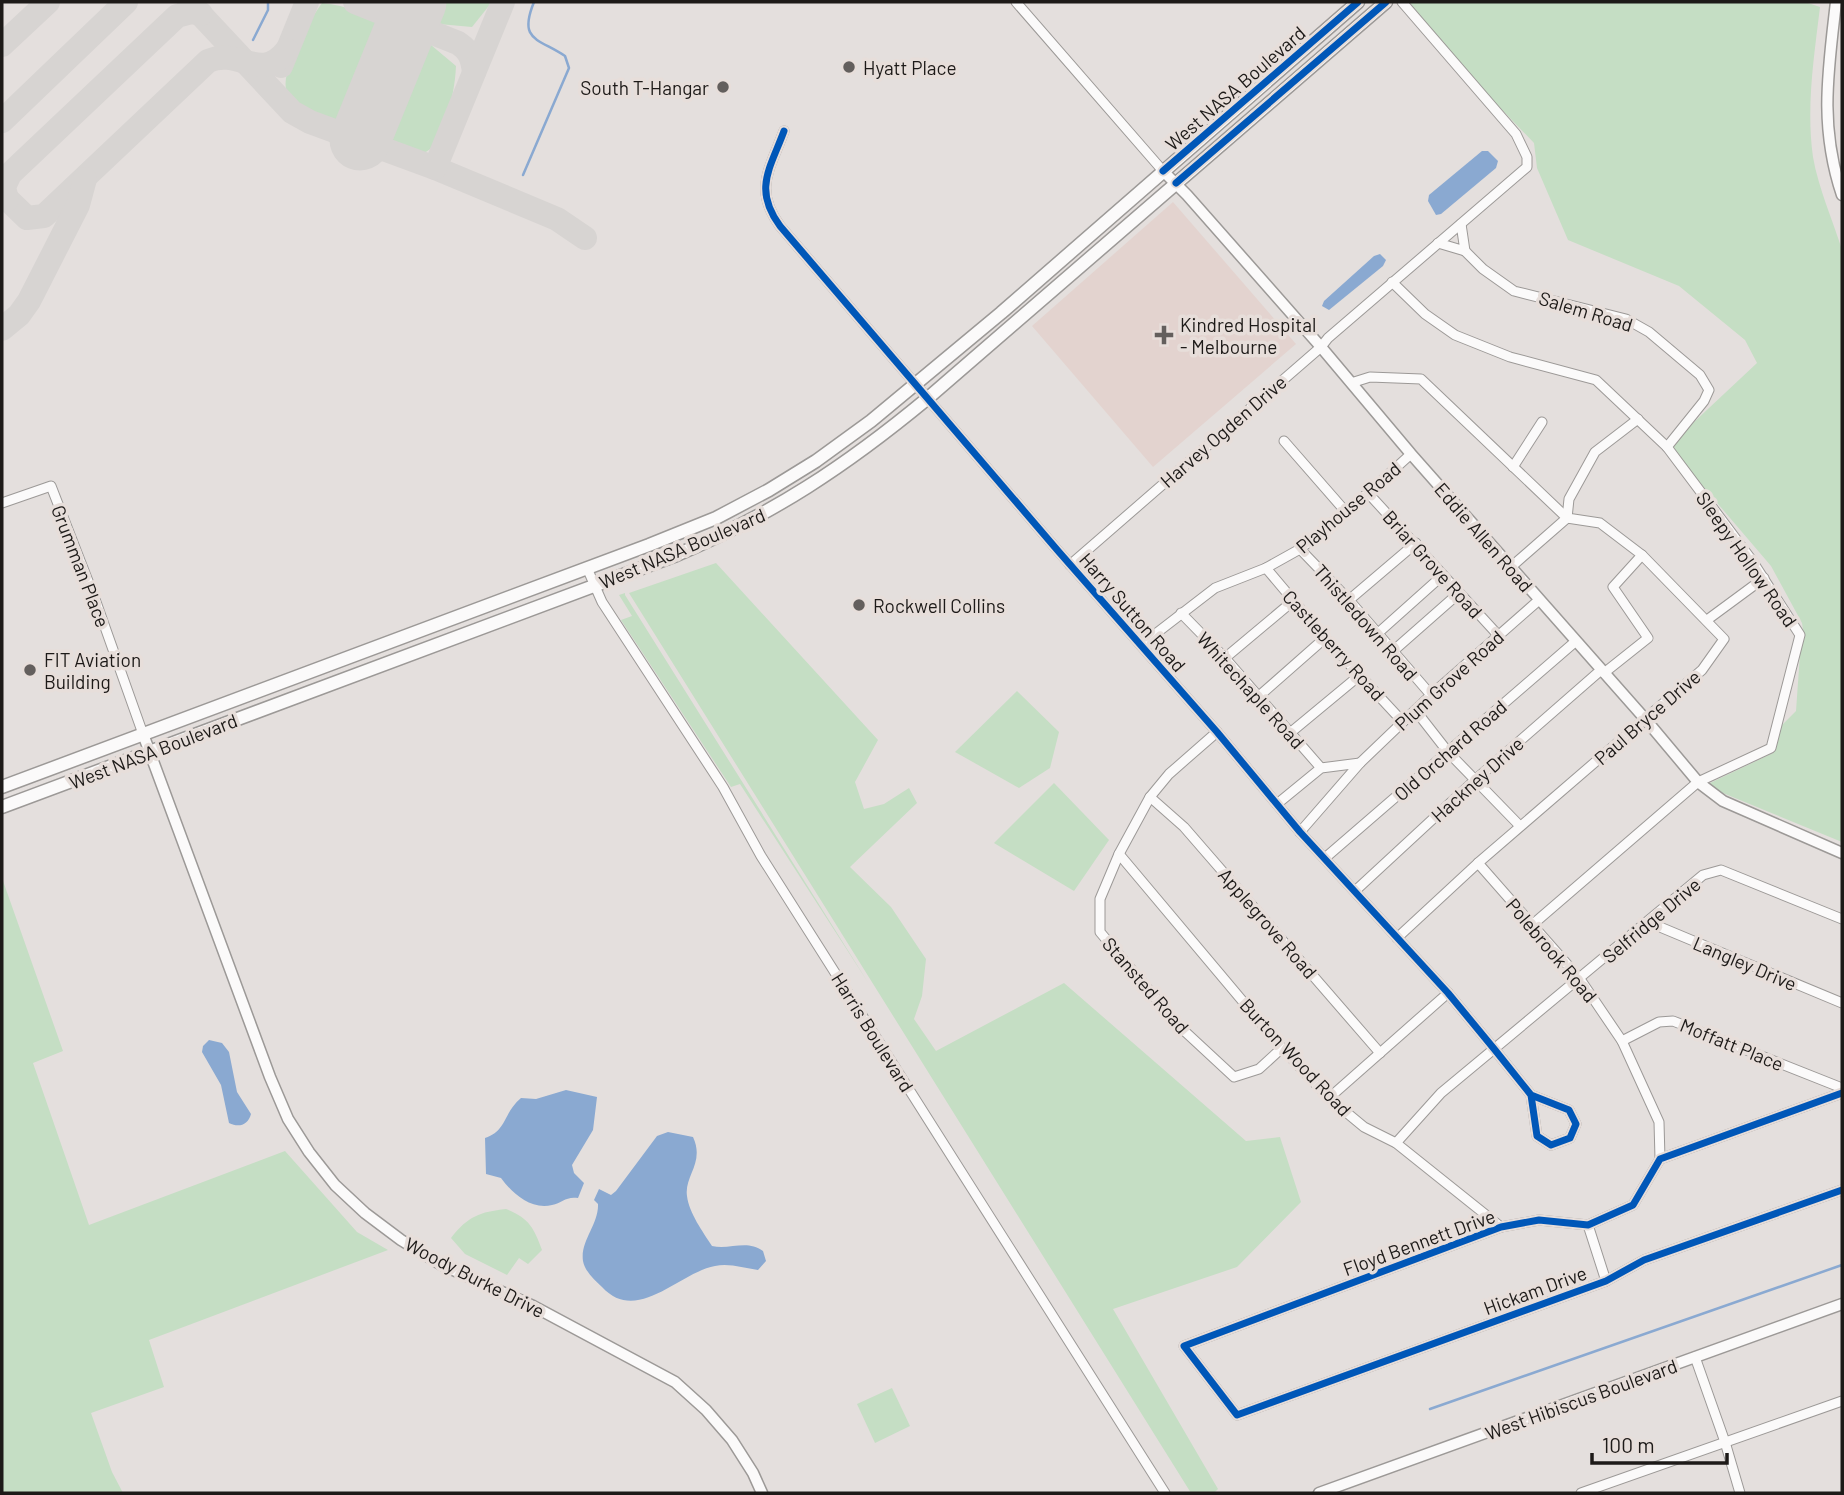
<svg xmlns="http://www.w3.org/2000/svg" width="1844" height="1495" viewBox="0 0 1844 1495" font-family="Barlow,sans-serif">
  <rect width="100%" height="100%" fill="#e4dfdd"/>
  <polygon fill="#e3d3cf" points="1173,202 1296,344 1153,467 1032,326"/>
  <g fill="#c5dec4">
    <polygon points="432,2 492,2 472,27 439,24 426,18"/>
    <path d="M1409 2H1805L1820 7C1814 57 1806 107 1813 157 1818 187 1833 221 1842 250V842L1718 791 1708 784 1773 753 1782 725 1796 711 1800 654 1804 637 1802 623 1771 566 1695 477 1673 447 1693 423 1757 363 1745 340 1679 286 1568 240 1537 168 1534 143 1482 89Z"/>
    <path d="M322 3C347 6 368 13 388 29 381 47 361 107 349 117 339 125 330 120 319 116 279 99 280 86 296 50 304 33 311 18 322 3Z"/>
    <path d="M417 41 431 45 456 66C455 87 451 104 444 124 434 155 421 162 392 142L384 125Z"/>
    <polygon points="716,563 878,740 855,782 864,809 884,804 909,788 917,803 850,867 891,907 926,959 922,996 914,1019 936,1051 1064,983 1246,1141 1280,1137 1301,1202 1237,1267 1113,1309 1218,1489 1214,1493 1191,1493 629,593"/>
    <polygon points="625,593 625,595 869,984 740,784 731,787 621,620 632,616 619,595"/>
    <polygon points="1017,691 1059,732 1050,768 1019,788 955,752"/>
    <polygon points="1054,783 1109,840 1074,891 994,843"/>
    <polygon points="2,878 63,1051 33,1063 89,1225 285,1151 357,1232 388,1250 149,1340 164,1387 91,1413 112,1472 123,1493 2,1493"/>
    <path d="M506 1209C529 1218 534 1228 542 1250L528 1264 519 1258 507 1275 465 1254 451 1238C468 1216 480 1212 506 1209Z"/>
    <polygon points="892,1388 910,1426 875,1443 857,1404"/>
  </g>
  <g fill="#8aa9d1">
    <polygon points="1482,151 1488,151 1498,161 1496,168 1441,214 1436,215 1428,201 1429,195"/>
    <polygon points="1380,254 1386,260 1383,266 1329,310 1322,306 1324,301 1374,256"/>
    <path d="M209 1040 222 1043 229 1052 237 1092 251 1114C248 1125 239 1128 229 1123L221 1085 202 1052 203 1046Z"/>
    <path d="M566 1090 597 1097 593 1130 572 1165 574 1173 584 1183 578 1198C566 1196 562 1203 552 1205 530 1210 512 1193 501 1178L486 1174 485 1138C507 1131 503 1113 521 1098L536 1099Z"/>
    <path d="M668 1132 693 1137C705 1163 684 1176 687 1196 689 1213 703 1232 712 1246 730 1250 747 1239 763 1251L766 1261 758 1270C744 1268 729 1263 715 1266 678 1273 637 1325 602 1287 595 1280 585 1272 583 1261 580 1241 599 1224 598 1204L594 1200 599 1189 611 1195 616 1191 657 1136Z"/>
  </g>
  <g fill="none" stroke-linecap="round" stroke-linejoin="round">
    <g stroke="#8aa9d1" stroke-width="2.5">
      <polyline points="253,40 268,10 268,2"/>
      <path d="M523 175 569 68 565 56C538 38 518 41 534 2"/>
      <polyline points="1430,1409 1842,1265"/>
    </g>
    <g stroke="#d7d4d2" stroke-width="24">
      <polyline points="189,2 292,112 310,122 435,168 557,219 585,238"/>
      <path d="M355 2 458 43C470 51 472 58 474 72"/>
      <polyline points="2,45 48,2"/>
      <polyline points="281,66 307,2"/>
      <polyline points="2,121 126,2"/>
      <polyline points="435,168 503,2"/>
      <path d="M2 194 27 218 44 216 208 61C240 47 260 84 287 50"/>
      <polyline points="7,200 4,187 10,174 177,16 192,12 201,14"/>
      <polyline points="2,329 19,315 29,301 78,205 85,179"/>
    </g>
    <polyline stroke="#d7d4d2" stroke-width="61" points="360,140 416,2"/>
    <g stroke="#9c9997" stroke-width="11">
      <g id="minor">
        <polyline points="1016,2 1163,171"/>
        <path d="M784 131C770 169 753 189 780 226L1059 552 1217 732 1300 832 1448 993 1495 1050 1531 1095 1537 1136 1551 1145 1570 1138 1576 1124 1569 1110 1531 1095"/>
        <polyline points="1438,243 1465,251 1461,224"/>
        <polyline points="1465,251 1483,269 1514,291 1626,319 1649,332 1700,375 1709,390 1704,401 1667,447"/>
        <polyline points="1392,282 1425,314 1455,335 1510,357 1596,380 1667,447 1751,559 1800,635 1771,748 1698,782 1532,925"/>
        <polyline points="1351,383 1370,377 1421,379 1567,518 1600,523 1642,555 1724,639 1702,670 1478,863 1397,938"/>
        <polyline points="1284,441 1346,512"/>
        <polyline points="1513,467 1542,422"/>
        <polyline points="1368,493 1498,635"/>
        <polyline points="2,503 51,486 95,599 143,734"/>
        <polyline points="1300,549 1349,600 1431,695"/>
        <polyline points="1070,565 1321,347 1328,338 1527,167 1527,157 1516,134 1402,2"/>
        <polyline points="1511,567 1567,518 1569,499 1595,452 1638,419"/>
        <polyline points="587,568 602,602 723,787 761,856 1165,1493"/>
        <polyline points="1266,568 1325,638 1403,722"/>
        <polyline points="1349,600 1416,543"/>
        <polyline points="1181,613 1225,658 1321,768"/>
        <polyline points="1707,620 1764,578"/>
        <polyline points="1377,634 1443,575"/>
        <polyline points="1141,645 1215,588 1266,568 1300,549 1368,493 1411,454"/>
        <polyline points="1392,652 1459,593"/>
        <polyline points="1225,658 1293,601"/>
        <polyline points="1604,673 1648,638 1613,587 1642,555"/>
        <polyline points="1258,697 1325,638"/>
        <polyline points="1416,711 1448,752 1520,826"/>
        <polyline points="1217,732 1169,774 1150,797 1119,854 1100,899 1100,932 1179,1026 1234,1077 1259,1069 1282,1048"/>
        <polyline points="1290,733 1360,675"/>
        <polyline points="1150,797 1184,827 1380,1053"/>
        <polyline points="1277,804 1321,768 1360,763"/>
        <polyline points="1300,832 1360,763 1431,695 1539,600"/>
        <polyline points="1119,854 1282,1048 1329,1098 1364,1127 1396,1143 1501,1227"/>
        <polyline points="1325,858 1576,641"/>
        <polyline points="1478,863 1580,979 1622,1041 1659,1122 1660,1159"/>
        <polyline points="1355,891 1475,780 1601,670"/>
        <polyline points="1648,922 1842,1003"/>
        <polyline points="1622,1041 1659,1022 1673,1021 1842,1088"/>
        <polyline points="1842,1093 1660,1159 1633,1205 1588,1225 1539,1220 1501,1227 1184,1346 1237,1415 1606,1281 1644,1260 1842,1190"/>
        <polyline points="1329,1098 1448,993"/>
        <polyline points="1396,1143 1441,1093 1703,875 1721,870 1842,919"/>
        <polyline points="1588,1225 1606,1281"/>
        <polyline points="1695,1357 1725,1442 1740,1493"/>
        <polyline points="1581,1493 1842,1401"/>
      </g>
    </g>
    <g stroke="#9c9997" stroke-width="13">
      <g id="tertiary">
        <path d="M1836 2C1828 72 1819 126 1842 195"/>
        <polyline points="1163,171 1187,195 1321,347 1411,454 1646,720 1698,782 1723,801 1842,853"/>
        <polyline points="143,734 270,1077 288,1119 309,1152 335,1185 365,1213 401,1240 440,1264 533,1306 675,1382 706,1410 732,1440 753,1473 762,1493"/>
        <polyline points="1319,1493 1842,1304"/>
      </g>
    </g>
    <g stroke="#9c9997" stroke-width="15">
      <g id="secondary">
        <polyline points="2,787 649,545 716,518 769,490 816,461 871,421 1001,313 1358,2"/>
        <path d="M2 807 674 556C772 515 846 466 928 398L1386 2"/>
      </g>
    </g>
    <use href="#minor" stroke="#fbfafa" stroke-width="9"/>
    <use href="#tertiary" stroke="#fbfafa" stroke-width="10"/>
    <use href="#secondary" stroke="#fbfafa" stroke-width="12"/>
    <g stroke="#e7deda" stroke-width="11">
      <g id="cycleway">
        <path d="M784 131C770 169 753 189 780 226L1059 552 1217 732 1300 832 1448 993 1495 1050 1531 1095 1537 1136 1551 1145 1570 1138 1576 1124 1569 1110 1531 1095"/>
        <polyline points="1163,171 1358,2"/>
        <polyline points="1176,183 1386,2"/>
        <polyline points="1842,1093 1660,1159 1633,1205 1588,1225 1539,1220 1501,1227 1184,1346 1237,1415 1606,1281 1644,1260 1842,1190"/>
      </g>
    </g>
    <use href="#cycleway" stroke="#0057b8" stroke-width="7"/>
  </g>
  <g fill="#635f5d" stroke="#e7deda" stroke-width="2.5">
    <circle cx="849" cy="67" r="7"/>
    <circle cx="723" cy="87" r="7"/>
    <path d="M1160.5 324.5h7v7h7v7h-7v7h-7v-7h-7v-7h7z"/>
    <circle cx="859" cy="605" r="7"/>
    <circle cx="30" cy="670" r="7"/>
  </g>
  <g text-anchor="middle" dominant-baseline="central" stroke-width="7" stroke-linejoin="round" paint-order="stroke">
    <g font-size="19" fill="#1d1a18" stroke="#e7deda" text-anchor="start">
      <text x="863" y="67">Hyatt Place</text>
      <text x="709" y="87" text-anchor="end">South T-Hangar</text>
      <text x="1180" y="324">Kindred Hospital<tspan x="1180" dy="22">- Melbourne</tspan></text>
      <text x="873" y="605">Rockwell Collins</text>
      <text x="44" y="659">FIT Aviation<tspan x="44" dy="22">Building</tspan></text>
    </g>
    <g font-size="19" fill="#1d1a18" stroke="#e7deda">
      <text transform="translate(1235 88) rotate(-41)">West NASA Boulevard</text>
      <text transform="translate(1586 311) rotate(17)">Salem Road</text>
      <text transform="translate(1223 431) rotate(-41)">Harvey Ogden Drive</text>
      <text transform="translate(1348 507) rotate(-40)">Playhouse Road</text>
      <text transform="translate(1484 537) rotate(49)">Eddie Allen Road</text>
      <text transform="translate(682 548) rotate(-23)">West NASA Boulevard</text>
      <text transform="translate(1747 559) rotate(55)">Sleepy Hollow Road</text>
      <text transform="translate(1433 564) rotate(48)">Briar Grove Road</text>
      <text transform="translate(81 566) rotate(69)">Grumman Place</text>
      <text transform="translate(1133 612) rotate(49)">Harry Sutton Road</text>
      <text transform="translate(1366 622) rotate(49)">Thistledown Road</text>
      <text transform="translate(1334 645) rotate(48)">Castleberry Road</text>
      <text transform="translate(1449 680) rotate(-42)">Plum Grove Road</text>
      <text transform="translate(1251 690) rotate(48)">Whitechaple Road</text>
      <text transform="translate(1647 717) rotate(-41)">Paul Bryce Drive</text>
      <text transform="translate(1450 750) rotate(-41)">Old Orchard Road</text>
      <text transform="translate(153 751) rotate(-21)">West NASA Boulevard</text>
      <text transform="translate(1477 779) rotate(-42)">Hackney Drive</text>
      <text transform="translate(1651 920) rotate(-40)">Selfridge Drive</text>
      <text transform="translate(1268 923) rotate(49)">Applegrove Road</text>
      <text transform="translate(1552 950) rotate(50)">Polebrook Road</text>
      <text transform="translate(1745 963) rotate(23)">Langley Drive</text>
      <text transform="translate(1146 985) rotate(49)">Stansted Road</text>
      <text transform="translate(873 1032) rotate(58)">Harris Boulevard</text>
      <text transform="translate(1732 1044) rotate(22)">Moffatt Place</text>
      <text transform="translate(1296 1057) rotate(47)">Burton Wood Road</text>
      <text transform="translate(1419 1242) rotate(-20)">Floyd Bennett Drive</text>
      <text transform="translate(475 1277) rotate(27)">Woody Burke Drive</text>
      <text transform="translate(1535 1290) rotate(-20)">Hickam Drive</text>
      <text transform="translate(1581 1399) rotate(-20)">West Hibiscus Boulevard</text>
    </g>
  </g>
  <rect width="1844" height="1495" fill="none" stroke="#1d1a18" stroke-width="7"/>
  <path d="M1592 1453v10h135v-10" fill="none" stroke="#1d1a18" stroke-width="3.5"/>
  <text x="1602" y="1453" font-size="21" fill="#1d1a18" stroke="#e7deda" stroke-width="5" paint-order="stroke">100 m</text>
</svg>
